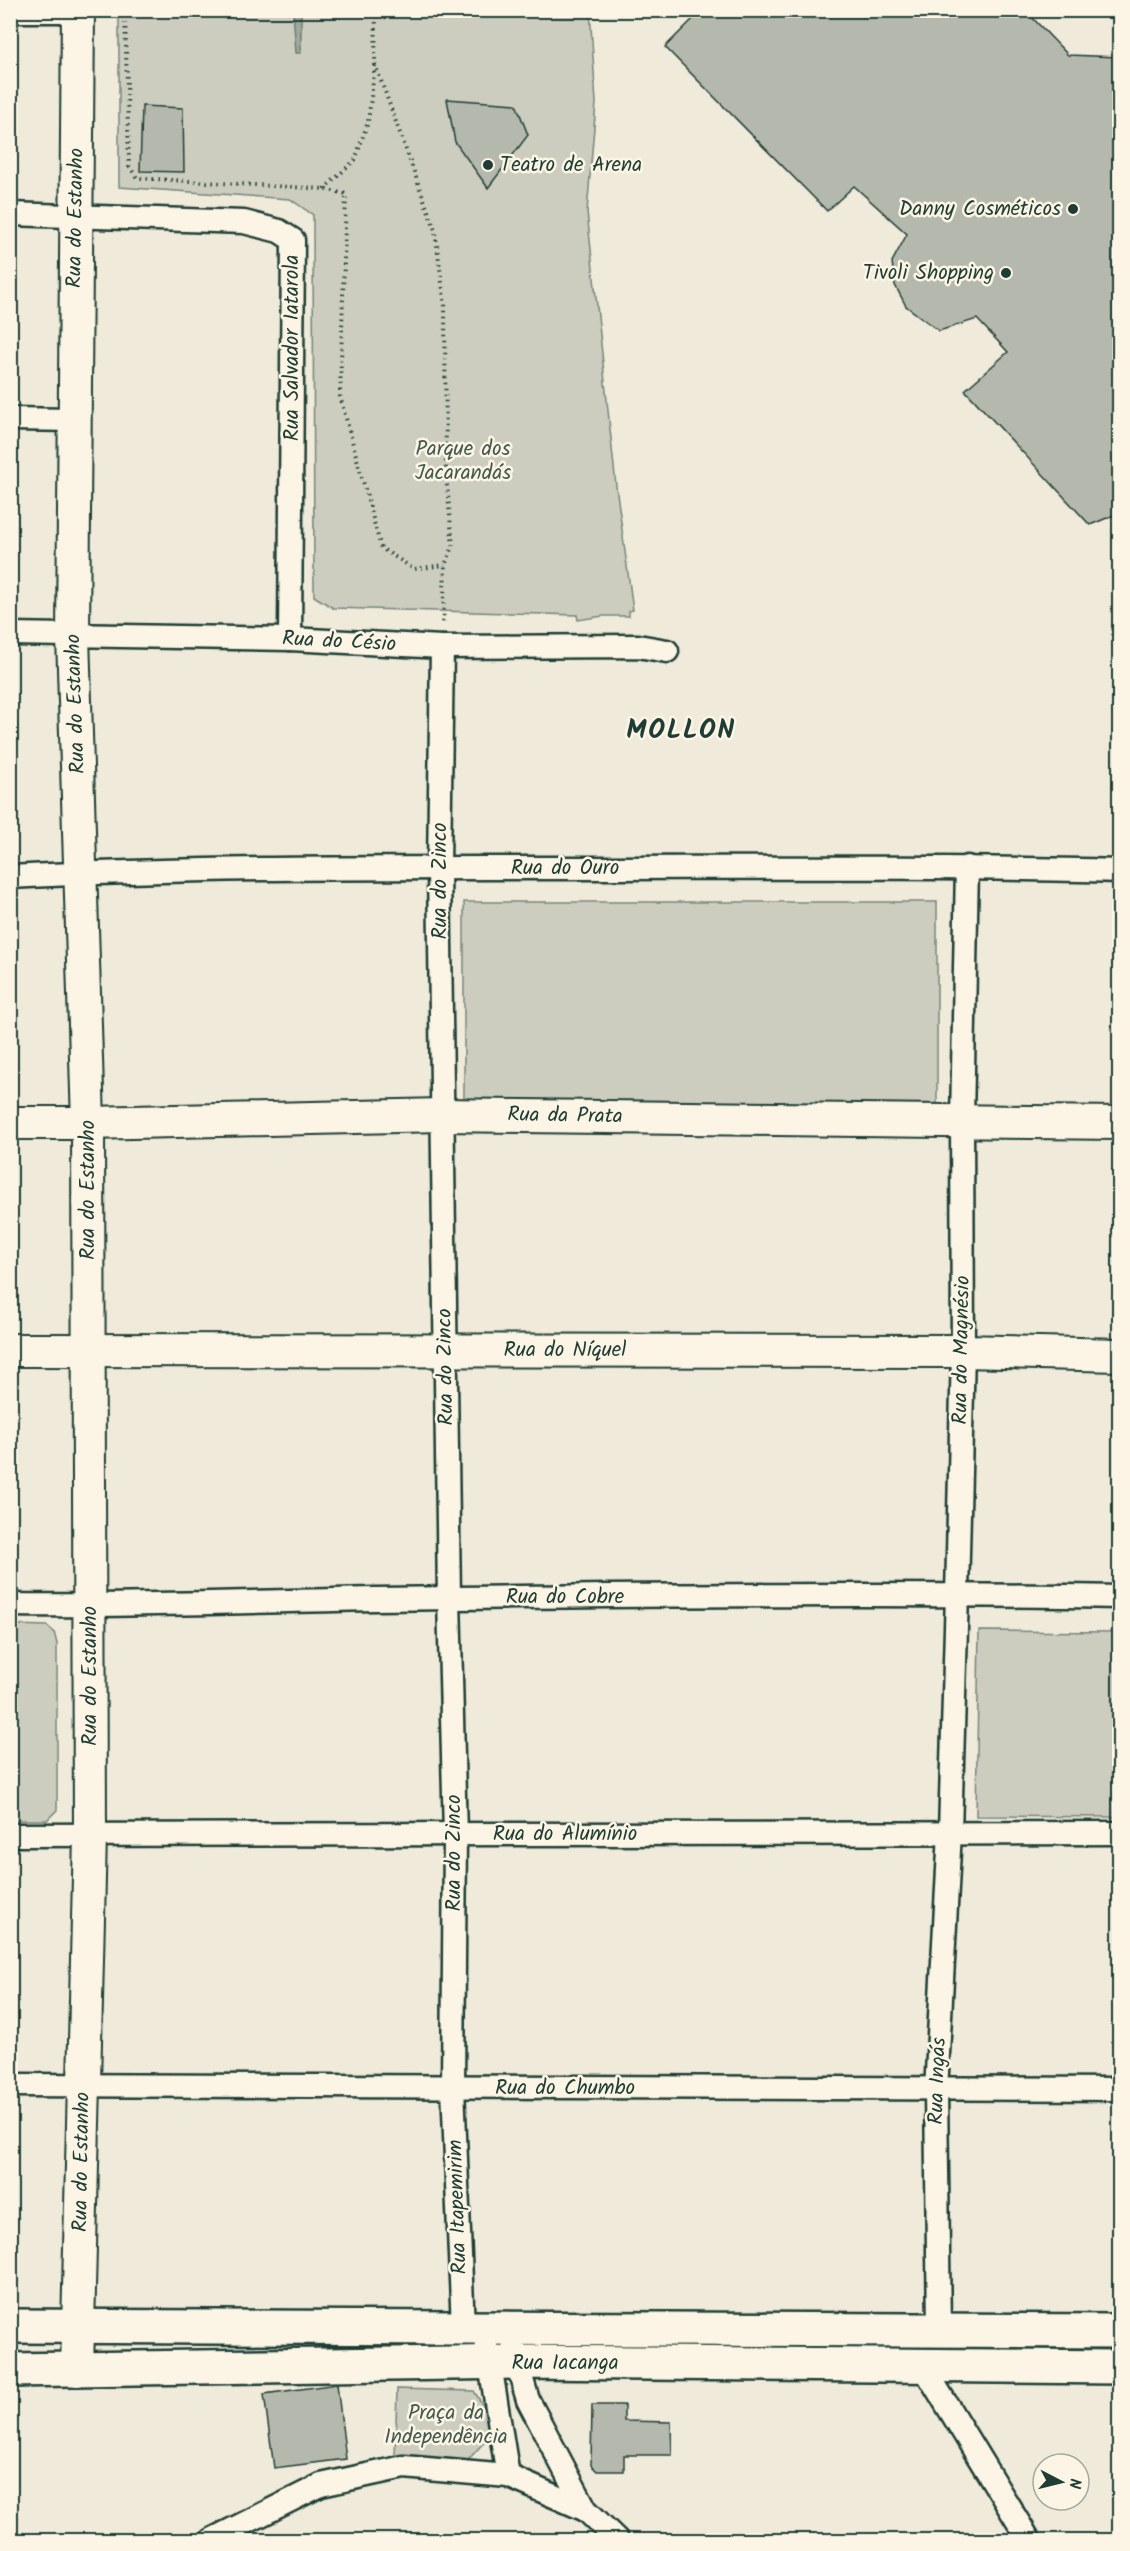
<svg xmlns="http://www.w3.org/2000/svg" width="1130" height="2551" viewBox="0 0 1130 2551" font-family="Kalam,sans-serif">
  <rect width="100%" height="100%" fill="#efeada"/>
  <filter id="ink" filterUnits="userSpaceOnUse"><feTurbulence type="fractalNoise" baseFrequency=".0167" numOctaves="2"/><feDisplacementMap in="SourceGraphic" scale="12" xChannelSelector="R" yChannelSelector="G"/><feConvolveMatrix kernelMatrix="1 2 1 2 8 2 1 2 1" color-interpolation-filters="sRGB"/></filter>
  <g filter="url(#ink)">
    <g fill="#cccdbf" stroke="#76857a" stroke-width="1.5">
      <polygon points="119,11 590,11 596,103 587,212 616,486 633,610 629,611 629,616 603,616 578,620 577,615 333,608 314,596 313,215 290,199 119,187"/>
      <rect x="464" y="902" width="473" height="204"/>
      <polygon points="11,1625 47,1626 54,1632 57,1644 57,1810 47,1820 11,1820"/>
      <polygon points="979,1631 1119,1632 1119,1817 976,1816"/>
      <polygon points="397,2389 474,2391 497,2428 468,2460 395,2459"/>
    </g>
    <polygon fill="#9fa89a" stroke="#6c7d71" stroke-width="1.5" points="293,11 301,11 301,53 296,53"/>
    <g fill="#b5b9ad" stroke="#1f3d34" stroke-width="1.5">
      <polygon points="688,10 1025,10 1068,55 1119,57 1119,513 1090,525 965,390 1008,352 977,319 939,331 906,306 895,285 892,262 907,234 854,186 827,211 665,47 694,18"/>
      <polygon points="447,99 516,104 528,135 488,188 455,142"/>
      <polygon points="142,106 183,108 184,172 140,171"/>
      <polygon points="337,2384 346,2459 274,2468 264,2394"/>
      <polygon points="592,2405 624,2405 624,2421 671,2422 672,2455 624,2455 624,2471 597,2471 591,2465"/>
    </g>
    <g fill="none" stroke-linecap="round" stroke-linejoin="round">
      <g stroke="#1f3d34" stroke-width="27">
        <g id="street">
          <polyline points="10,11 78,11"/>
          <polyline points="10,214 244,222 279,231 293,240 290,639"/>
          <polyline points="10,419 74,420"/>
          <polyline points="10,634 290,639 442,647 638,646 667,651"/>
          <polyline points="442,647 439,868 449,1598 455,1835 453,2087 463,2328"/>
          <path d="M10 877C194 867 378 868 562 868 748 868 934 866 1120 871"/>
          <path d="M10 1605C157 1607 304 1599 451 1598 674 1595 897 1593 1120 1597"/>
          <polyline points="10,1835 1120,1833"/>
          <polyline points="10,2085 1120,2089"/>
          <polyline points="484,2327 508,2476"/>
          <polyline points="939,2330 936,2091 950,1832 957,1594 963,1351 962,1121 967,867"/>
          <polyline points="513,2349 528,2400 586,2510 617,2540"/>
          <polyline points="922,2364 1029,2540"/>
          <polyline points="211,2540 321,2485 404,2467 508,2476 586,2510"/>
        </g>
      </g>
      <g stroke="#1f3d34" stroke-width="36">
        <g id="secondary">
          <polyline points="10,1123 88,1123 442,1115 1120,1123"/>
          <polyline points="10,1350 963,1351 1120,1355"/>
          <polyline points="77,2370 90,1836 88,1123 73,636 78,10"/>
        </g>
      </g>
      <g stroke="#1f3d34" stroke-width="38">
        <g id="primary">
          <polyline points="10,2326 1120,2331"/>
          <polyline points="10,2370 517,2362 1120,2367"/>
        </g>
      </g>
      <g stroke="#1f3d34" stroke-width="4" stroke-dasharray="1.5 4.5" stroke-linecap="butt">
        <polyline points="125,10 129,166 137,178 324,189 346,194 340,396 381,548 414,569 445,565"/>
        <polyline points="376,10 375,64 435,230 445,306 446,475 453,547 445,565 443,626"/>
        <polyline points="324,189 355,160 368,122 375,65"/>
      </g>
      <use href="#street" stroke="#fcf5e5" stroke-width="22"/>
      <use href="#secondary" stroke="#fcf5e5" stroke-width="32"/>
      <use href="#primary" stroke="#fcf5e5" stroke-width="33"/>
    </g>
  </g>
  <g fill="#1f3d34" stroke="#fcf5e5" stroke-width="2">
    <circle cx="488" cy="165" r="6"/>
    <circle cx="1073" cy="209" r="6"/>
    <circle cx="1006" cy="273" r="6"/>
  </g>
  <g text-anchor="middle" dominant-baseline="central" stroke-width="5" stroke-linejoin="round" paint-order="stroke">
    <g font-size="21" fill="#1f3d34" stroke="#fcf5e5" text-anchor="end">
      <text x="500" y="165" text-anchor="start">Teatro de Arena</text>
      <text x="1061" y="209">Danny Cosméticos</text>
      <text x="994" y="273">Tivoli Shopping</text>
    </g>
    <g font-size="21" fill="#1f3d34" stroke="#fcf5e5">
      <text transform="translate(76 218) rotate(-89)">Rua do Estanho</text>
      <text transform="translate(292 348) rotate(-90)">Rua Salvador Iatarola</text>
      <text transform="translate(339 642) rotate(3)">Rua do Césio</text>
      <text transform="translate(76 704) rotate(-92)">Rua do Estanho</text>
      <text x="565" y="868">Rua do Ouro</text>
      <text transform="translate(440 881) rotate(-90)">Rua do Zinco</text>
      <text transform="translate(565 1116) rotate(1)">Rua da Prata</text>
      <text transform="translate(88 1190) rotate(-90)">Rua do Estanho</text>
      <text x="565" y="1350">Rua do Níquel</text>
      <text transform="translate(962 1350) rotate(-89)">Rua do Magnésio</text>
      <text transform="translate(446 1367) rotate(-91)">Rua do Zinco</text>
      <text x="565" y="1597">Rua do Cobre</text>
      <text transform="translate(90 1676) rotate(-90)">Rua do Estanho</text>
      <text x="565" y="1834">Rua do Alumínio</text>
      <text transform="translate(454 1853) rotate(-90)">Rua do Zinco</text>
      <text transform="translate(938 2081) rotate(-88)">Rua Ingás</text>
      <text x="565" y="2088">Rua do Chumbo</text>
      <text transform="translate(82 2162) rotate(-89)">Rua do Estanho</text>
      <text transform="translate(458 2207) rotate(-92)">Rua Itapemirim</text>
      <text x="565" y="2363">Rua Iacanga</text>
    </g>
    <g font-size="21" fill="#425a50" stroke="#fcf5e5">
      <text x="463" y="449">Parque dos<tspan x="463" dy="24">Jacarandás</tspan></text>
      <text x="446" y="2413">Praça da<tspan x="446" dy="24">Independência</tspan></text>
    </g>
    <g font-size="27" font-weight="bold" letter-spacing="1.5" fill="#1f3d34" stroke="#fcf5e5">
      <text x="681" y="730">MOLLON</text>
    </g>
  </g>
  <rect width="1130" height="2551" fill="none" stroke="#fcf5e5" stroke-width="36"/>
  <rect x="18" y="18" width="1094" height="2515" fill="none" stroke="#1f3d34" stroke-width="2" filter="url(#ink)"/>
  <g transform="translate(1061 2482) rotate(97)"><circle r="28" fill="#fcf5e5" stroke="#a4ab9e" stroke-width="1.5"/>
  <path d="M0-4.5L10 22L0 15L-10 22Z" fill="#1f3d34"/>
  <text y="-9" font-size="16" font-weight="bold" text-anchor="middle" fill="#1f3d34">N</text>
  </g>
</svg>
